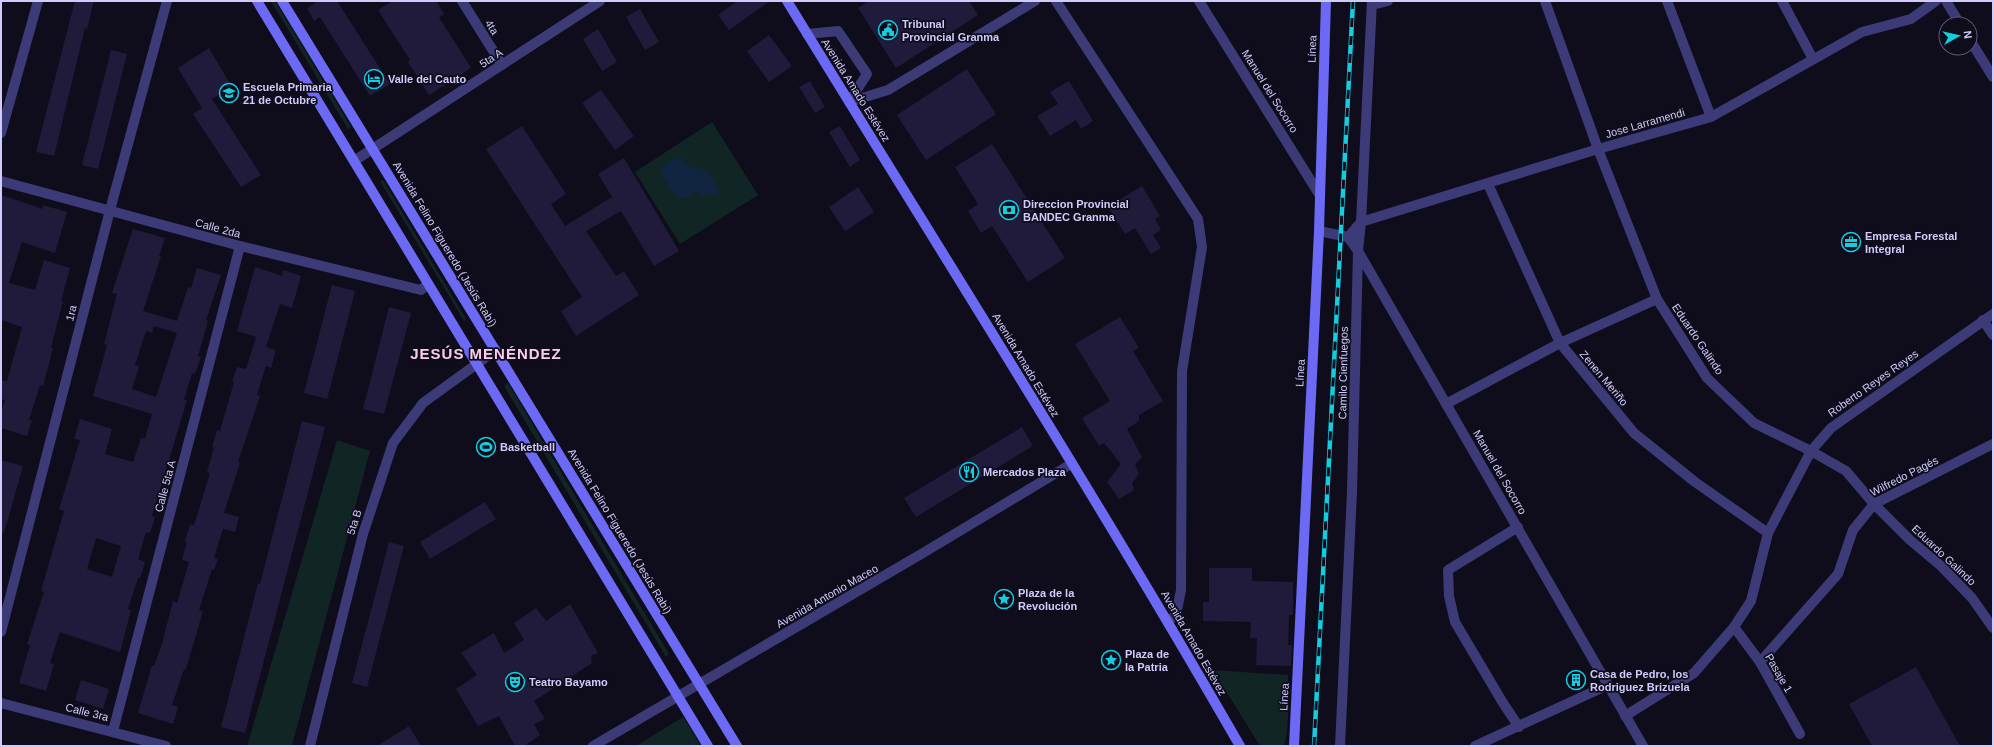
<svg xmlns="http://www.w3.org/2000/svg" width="1994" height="747" viewBox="0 0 1994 747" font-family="Helvetica,sans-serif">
  <rect width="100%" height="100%" fill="#0f0d1c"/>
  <g fill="#102524">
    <polygon points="271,1 275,1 351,127 348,129"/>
    <polygon points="712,122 758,195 680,244 635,172"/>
    <polygon points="383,180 466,319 464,321 380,181"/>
    <polygon points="508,383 669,654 666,657 504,386"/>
    <polygon points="337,440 370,451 292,746 247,746"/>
    <path d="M1213 670 1288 675C1288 687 1290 738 1283 746H1260Z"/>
    <polygon points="683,717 701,746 636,746"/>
  </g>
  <path fill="#112440" d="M682 157 689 167C706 165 712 178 720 191L716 195H702L695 190 688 198 679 199C665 179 648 166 682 157Z"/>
  <g fill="#201a3b" fill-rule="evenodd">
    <polygon points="75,1 94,1 87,29 85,28 54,156 36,152"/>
    <polygon points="318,1 337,1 390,84 370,96 320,17 314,21 307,8"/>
    <polygon points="392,1 436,1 444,14 439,17 471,68 429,95 408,62 410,60 378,10"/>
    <polygon points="737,1 770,1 729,30 718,15"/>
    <polygon points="868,1 969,1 978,15 896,68 858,8"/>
    <polygon points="640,9 659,42 645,50 626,17"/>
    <polygon points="598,29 617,62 602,71 583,39"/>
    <polygon points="769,35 792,66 769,82 747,51"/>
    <polygon points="209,48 232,87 212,99 261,175 241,187 193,114 202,108 178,68"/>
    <polygon points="111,50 127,54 98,169 82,165"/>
    <polygon points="967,69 996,114 926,160 897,115"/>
    <polygon points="810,81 825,107 815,113 799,87"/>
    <polygon points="1069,81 1093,121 1081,129 1076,120 1050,136 1037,116 1058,104 1050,92"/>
    <polygon points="601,90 634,136 615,150 582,103"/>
    <polygon points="522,126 566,194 551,204 565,226 612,197 598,174 624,158 679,251 654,266 621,211 586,231 616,276 624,271 639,295 576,336 561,311 582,297 486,149"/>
    <polygon points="840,126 860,160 850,167 829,132"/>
    <polygon points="992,144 1065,258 1028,282 992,226 981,233 968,211 978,204 955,167"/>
    <polygon points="1142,186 1160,216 1155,219 1161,230 1153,235 1161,248 1151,254 1135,228 1125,234 1108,207"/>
    <polygon points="858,187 874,212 845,231 829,207"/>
    <polygon points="1,195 43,209 43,205 67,212 55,253 22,242 9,283 35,290 44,260 70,268 61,301 63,301 51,348 53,348 43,386 40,385 29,420 32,420 27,436 1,428 1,413 5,400 1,399 1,380 7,381 22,327 1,320"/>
    <path d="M133 229 165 238 159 256H161L143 311 177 321 188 287 191 288 197 268 221 275 206 320 208 321 198 356 201 357 195 374 192 373 184 400H187L152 516 155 517 150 533 146 532 138 559 145 562 140 578H138L128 609 131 610 120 652 60 632 50 663 54 664 46 691 19 683 30 645 27 644 44 592 41 591 64 511 59 509 80 440 74 439 80 419 112 429 105 454 133 462 141 438 145 439 152 414 93 396 107 345 104 344 117 294 112 293ZM154 326 177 333 156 397 132 389 139 367 135 365 146 331 152 333ZM96 538 121 546 112 577 87 569Z"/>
    <polygon points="255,267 282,276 283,270 301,276 292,308 280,304 266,347 276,350 271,368 266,366 257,395 260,396 238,462 240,463 224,513 239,517 235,532 223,529 214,558 218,559 214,570 212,569 199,610 203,611 186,669 184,669 172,705 178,707 173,724 138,713 152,665 154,666 162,644 173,601 177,603 189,562 182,560 187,542 185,541 190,524 194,525 210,473 207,472 214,447 212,447 217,430 220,431 234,382 232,382 237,367 246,369 256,337 237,331"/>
    <polygon points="332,285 355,291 327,399 304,393"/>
    <polygon points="389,307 411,313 384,414 363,409"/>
    <polygon points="1120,317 1139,348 1133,351 1163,401 1139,415 1139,421 1127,429 1142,457 1135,464 1139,474 1132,483 1134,490 1119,499 1107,482 1121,464 1104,443 1099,446 1082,418 1110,401 1075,344"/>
    <polygon points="302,421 325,427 245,733 221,727 258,583 260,584"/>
    <polygon points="1022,427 1033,446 916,517 904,498"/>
    <polygon points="1,460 23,466 4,533 1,532"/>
    <polygon points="485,502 496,519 430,559 420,542"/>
    <polygon points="389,542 404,546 367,687 352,683"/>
    <polygon points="1209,568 1252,568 1252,581 1293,582 1293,615 1289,615 1288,645 1292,645 1291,666 1256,665 1257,638 1250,638 1251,622 1203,621 1203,602 1209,602"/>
    <polygon points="570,604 598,653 591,656 592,663 534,701 545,719 534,724 540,735 526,745 515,746 499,716 478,726 456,689 477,675 461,653 494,633 504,653 524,640 514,623 536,608 546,621"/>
    <polygon points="1916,667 1960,746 1872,746 1849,704"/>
    <polygon points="1577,671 1585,683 1574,689 1567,677"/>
    <polygon points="81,680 109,689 103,709 75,700"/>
    <polygon points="409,726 421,746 377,746"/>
  </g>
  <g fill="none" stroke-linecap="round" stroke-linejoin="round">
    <g stroke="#3d3b77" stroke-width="10">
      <polyline points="462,1 502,65"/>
      <polyline points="1056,1 1198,219 1202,247 1182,371 1181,590 1176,615 1168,621"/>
      <polyline points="1199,1 1319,194"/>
      <polyline points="1545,1 1598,149 1657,299 1707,378 1754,423 1811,451 1846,471 1874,504 1910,540 1941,566 1972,598 1993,628"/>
      <polyline points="1667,1 1711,117"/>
      <polyline points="1782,1 1813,59"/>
      <polyline points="1946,1 1960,24"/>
      <polyline points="1372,5 1388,1"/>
      <polyline points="807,34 838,31 867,74 849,102"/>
      <polyline points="1970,40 1993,77"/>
      <polyline points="849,102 888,90 1035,1"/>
      <polyline points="1,133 38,1"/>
      <polyline points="354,161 600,1"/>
      <polyline points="1,181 240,246 421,290 428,284"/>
      <polyline points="1488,184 1560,343 1634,433 1695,482 1768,533"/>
      <polyline points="1319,231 1348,237 1358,251 1643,746"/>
      <polyline points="1348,237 1361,222 1598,149 1711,117 1862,32 1911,19 1936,1"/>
      <polyline points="1983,320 1993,335"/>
      <polyline points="1446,404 1560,343 1657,299"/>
      <polyline points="1518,527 1448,570 1449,596 1455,622 1503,703 1519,727"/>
      <polyline points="1734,627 1760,662 1800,734"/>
      <polyline points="1,632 110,210 167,1"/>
      <polyline points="1760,662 1838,574 1853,530 1874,504 1993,444"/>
      <polyline points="1,703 166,746"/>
      <polyline points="1625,716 1694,673 1734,627 1751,601 1768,533 1811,451 1831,428 1993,314"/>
      <polyline points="113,731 240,246"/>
      <polyline points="310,746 363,534 393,443 423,403 496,350"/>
      <polyline points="1340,746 1352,492 1358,251 1361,222 1372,1"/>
      <polyline points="1475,746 1608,685"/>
    </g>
    <polyline stroke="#3d3b77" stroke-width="10" points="593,746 923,553 1071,464"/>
    <g stroke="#6c69f4" stroke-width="10">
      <polyline points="257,1 708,746"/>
      <polyline points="282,1 737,746"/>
      <path d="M787 1C939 249 1095 494 1240 746"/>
      <polyline points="1294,746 1319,231 1326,1"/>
    </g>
    <g stroke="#11cee1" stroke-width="4.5">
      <polyline id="rail" points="1314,746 1353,1"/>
    </g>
    <use href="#rail" stroke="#0f0d1c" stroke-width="3" stroke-dasharray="9" stroke-linecap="butt"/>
  </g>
  <defs>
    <g id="civic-ring" transform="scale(1)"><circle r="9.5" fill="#0f0d1c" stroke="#11cee1" stroke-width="1.5"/><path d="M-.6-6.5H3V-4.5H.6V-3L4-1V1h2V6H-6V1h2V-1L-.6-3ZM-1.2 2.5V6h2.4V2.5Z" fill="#11cee1"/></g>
    <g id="hotel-ring" transform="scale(1)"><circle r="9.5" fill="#0f0d1c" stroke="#11cee1" stroke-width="1.5"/><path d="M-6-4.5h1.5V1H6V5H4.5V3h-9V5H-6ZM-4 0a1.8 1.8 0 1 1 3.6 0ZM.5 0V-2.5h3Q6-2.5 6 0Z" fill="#11cee1"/></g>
    <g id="school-ring" transform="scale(1)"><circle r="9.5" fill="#0f0d1c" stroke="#11cee1" stroke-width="1.5"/><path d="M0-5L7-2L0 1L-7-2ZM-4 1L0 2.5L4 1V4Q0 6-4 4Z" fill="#11cee1"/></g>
    <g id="bank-ring" transform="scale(1)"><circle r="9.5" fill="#0f0d1c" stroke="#11cee1" stroke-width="1.5"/><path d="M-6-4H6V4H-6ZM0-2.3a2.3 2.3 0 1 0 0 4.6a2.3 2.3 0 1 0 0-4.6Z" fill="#11cee1"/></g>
    <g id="office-ring" transform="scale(1)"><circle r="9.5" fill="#0f0d1c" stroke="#11cee1" stroke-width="1.5"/><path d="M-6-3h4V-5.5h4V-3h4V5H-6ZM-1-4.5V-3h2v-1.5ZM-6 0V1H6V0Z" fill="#11cee1"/></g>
    <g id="stadium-ring" transform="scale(1)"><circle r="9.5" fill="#0f0d1c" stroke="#11cee1" stroke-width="1.5"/><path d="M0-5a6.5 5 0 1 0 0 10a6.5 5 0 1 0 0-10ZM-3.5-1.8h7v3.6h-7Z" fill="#11cee1"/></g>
    <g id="restaurant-ring" transform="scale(1)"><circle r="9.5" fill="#0f0d1c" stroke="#11cee1" stroke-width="1.5"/><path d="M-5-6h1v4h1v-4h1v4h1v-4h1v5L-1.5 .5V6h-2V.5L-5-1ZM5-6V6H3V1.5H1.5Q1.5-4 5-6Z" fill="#11cee1"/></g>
    <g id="sight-ring" transform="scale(1)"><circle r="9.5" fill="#0f0d1c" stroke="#11cee1" stroke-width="1.5"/><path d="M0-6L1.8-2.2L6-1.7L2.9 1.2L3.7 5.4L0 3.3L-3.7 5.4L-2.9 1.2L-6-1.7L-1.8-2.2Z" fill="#11cee1"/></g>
    <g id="building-ring" transform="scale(1)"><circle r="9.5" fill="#0f0d1c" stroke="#11cee1" stroke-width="1.5"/><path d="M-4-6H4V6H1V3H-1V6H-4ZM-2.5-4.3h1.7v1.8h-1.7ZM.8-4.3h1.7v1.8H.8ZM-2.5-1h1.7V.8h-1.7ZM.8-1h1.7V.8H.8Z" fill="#11cee1"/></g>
    <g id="theatre-ring" transform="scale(1)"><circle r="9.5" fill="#0f0d1c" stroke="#11cee1" stroke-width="1.5"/><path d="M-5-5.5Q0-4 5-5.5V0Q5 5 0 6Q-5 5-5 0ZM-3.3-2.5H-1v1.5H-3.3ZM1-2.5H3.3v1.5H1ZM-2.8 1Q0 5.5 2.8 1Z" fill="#11cee1"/></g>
  </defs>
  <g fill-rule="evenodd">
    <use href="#civic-ring" x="888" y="30"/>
    <use href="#hotel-ring" x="374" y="79"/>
    <use href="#school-ring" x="229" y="93"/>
    <use href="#bank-ring" x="1009" y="210"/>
    <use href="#office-ring" x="1851" y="242"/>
    <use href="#stadium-ring" x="486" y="447"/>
    <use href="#restaurant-ring" x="969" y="472"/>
    <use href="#sight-ring" x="1004" y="599"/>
    <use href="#sight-ring" x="1111" y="660"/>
    <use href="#building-ring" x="1576" y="680"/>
    <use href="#theatre-ring" x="515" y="682"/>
  </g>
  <g text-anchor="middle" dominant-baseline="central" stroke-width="3.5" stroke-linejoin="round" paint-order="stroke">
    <g font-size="11" font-weight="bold" fill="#d0cbfb" stroke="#0f0d1c" text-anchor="start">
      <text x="902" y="24">Tribunal<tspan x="902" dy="13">Provincial Granma</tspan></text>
      <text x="388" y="79">Valle del Cauto</text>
      <text x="243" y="87">Escuela Primaria<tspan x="243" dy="13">21 de Octubre</tspan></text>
      <text x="1023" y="204">Direccion Provincial<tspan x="1023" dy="13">BANDEC Granma</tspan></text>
      <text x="1865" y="236">Empresa Forestal<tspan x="1865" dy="13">Integral</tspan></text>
      <text x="500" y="447">Basketball</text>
      <text x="983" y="472">Mercados Plaza</text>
      <text x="1018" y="593">Plaza de la<tspan x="1018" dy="13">Revolución</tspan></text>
      <text x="1125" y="654">Plaza de<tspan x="1125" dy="13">la Patria</tspan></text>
      <text x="1590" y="674">Casa de Pedro, los<tspan x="1590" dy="13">Rodriguez Brizuela</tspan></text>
      <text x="529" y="682">Teatro Bayamo</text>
    </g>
    <g font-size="11" fill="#d0cbfb" stroke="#0f0d1c">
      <text transform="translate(492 27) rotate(58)">4ta</text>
      <text transform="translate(1312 49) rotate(-88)">Línea</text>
      <text transform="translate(491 58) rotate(-33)">5ta A</text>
      <text transform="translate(856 90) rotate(58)">Avenida Amado Estévez</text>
      <text transform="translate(1270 91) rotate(58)">Manuel del Socorro</text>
      <text transform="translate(1645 123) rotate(-16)">Jose Larramendi</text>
      <text transform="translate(218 228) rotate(15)">Calle 2da</text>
      <text transform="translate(445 244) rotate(59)">Avenida Felino Figueredo (Jesús Rabí)</text>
      <text transform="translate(71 313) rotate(-76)">1ra</text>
      <text transform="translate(1698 339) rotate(56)">Eduardo Galindo</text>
      <text transform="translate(1026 365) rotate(59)">Avenida Amado Estévez</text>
      <text transform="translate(1300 373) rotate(-87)">Línea</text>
      <text transform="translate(1343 373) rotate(-89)">Camilo Cienfuegos</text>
      <text transform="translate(1604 378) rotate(50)">Zenen Meriño</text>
      <text transform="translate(1873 383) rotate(-35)">Roberto Reyes Reyes</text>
      <text transform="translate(1500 472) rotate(60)">Manuel del Socorro</text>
      <text transform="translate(1904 476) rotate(-27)">Wilfredo Pagés</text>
      <text transform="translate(165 486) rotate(-75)">Calle 5ta A</text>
      <text transform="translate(354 522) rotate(-73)">5ta B</text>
      <text transform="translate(620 531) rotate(59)">Avenida Felino Figueredo (Jesús Rabí)</text>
      <text transform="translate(1944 555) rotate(43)">Eduardo Galindo</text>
      <text transform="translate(827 596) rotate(-30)">Avenida Antonio Maceo</text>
      <text transform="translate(1194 643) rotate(60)">Avenida Amado Estévez</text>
      <text transform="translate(1779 673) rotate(60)">Pasaje 1</text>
      <text transform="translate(1284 697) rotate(-87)">Línea</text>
      <text transform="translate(87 712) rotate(14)">Calle 3ra</text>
    </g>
    <g font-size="15" font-weight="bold" letter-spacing="1" fill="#fbcdeb" stroke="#0f0d1c">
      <text x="486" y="353">JESÚS MENÉNDEZ</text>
    </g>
  </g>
  <rect width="1994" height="747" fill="none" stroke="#d0cbfb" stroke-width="4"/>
  <g transform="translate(1958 36) rotate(82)"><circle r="19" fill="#0f0d1c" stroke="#5c5975"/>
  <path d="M0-3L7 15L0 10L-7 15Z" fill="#11cee1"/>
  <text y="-6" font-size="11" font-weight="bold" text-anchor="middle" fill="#d0cbfb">N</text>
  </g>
</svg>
